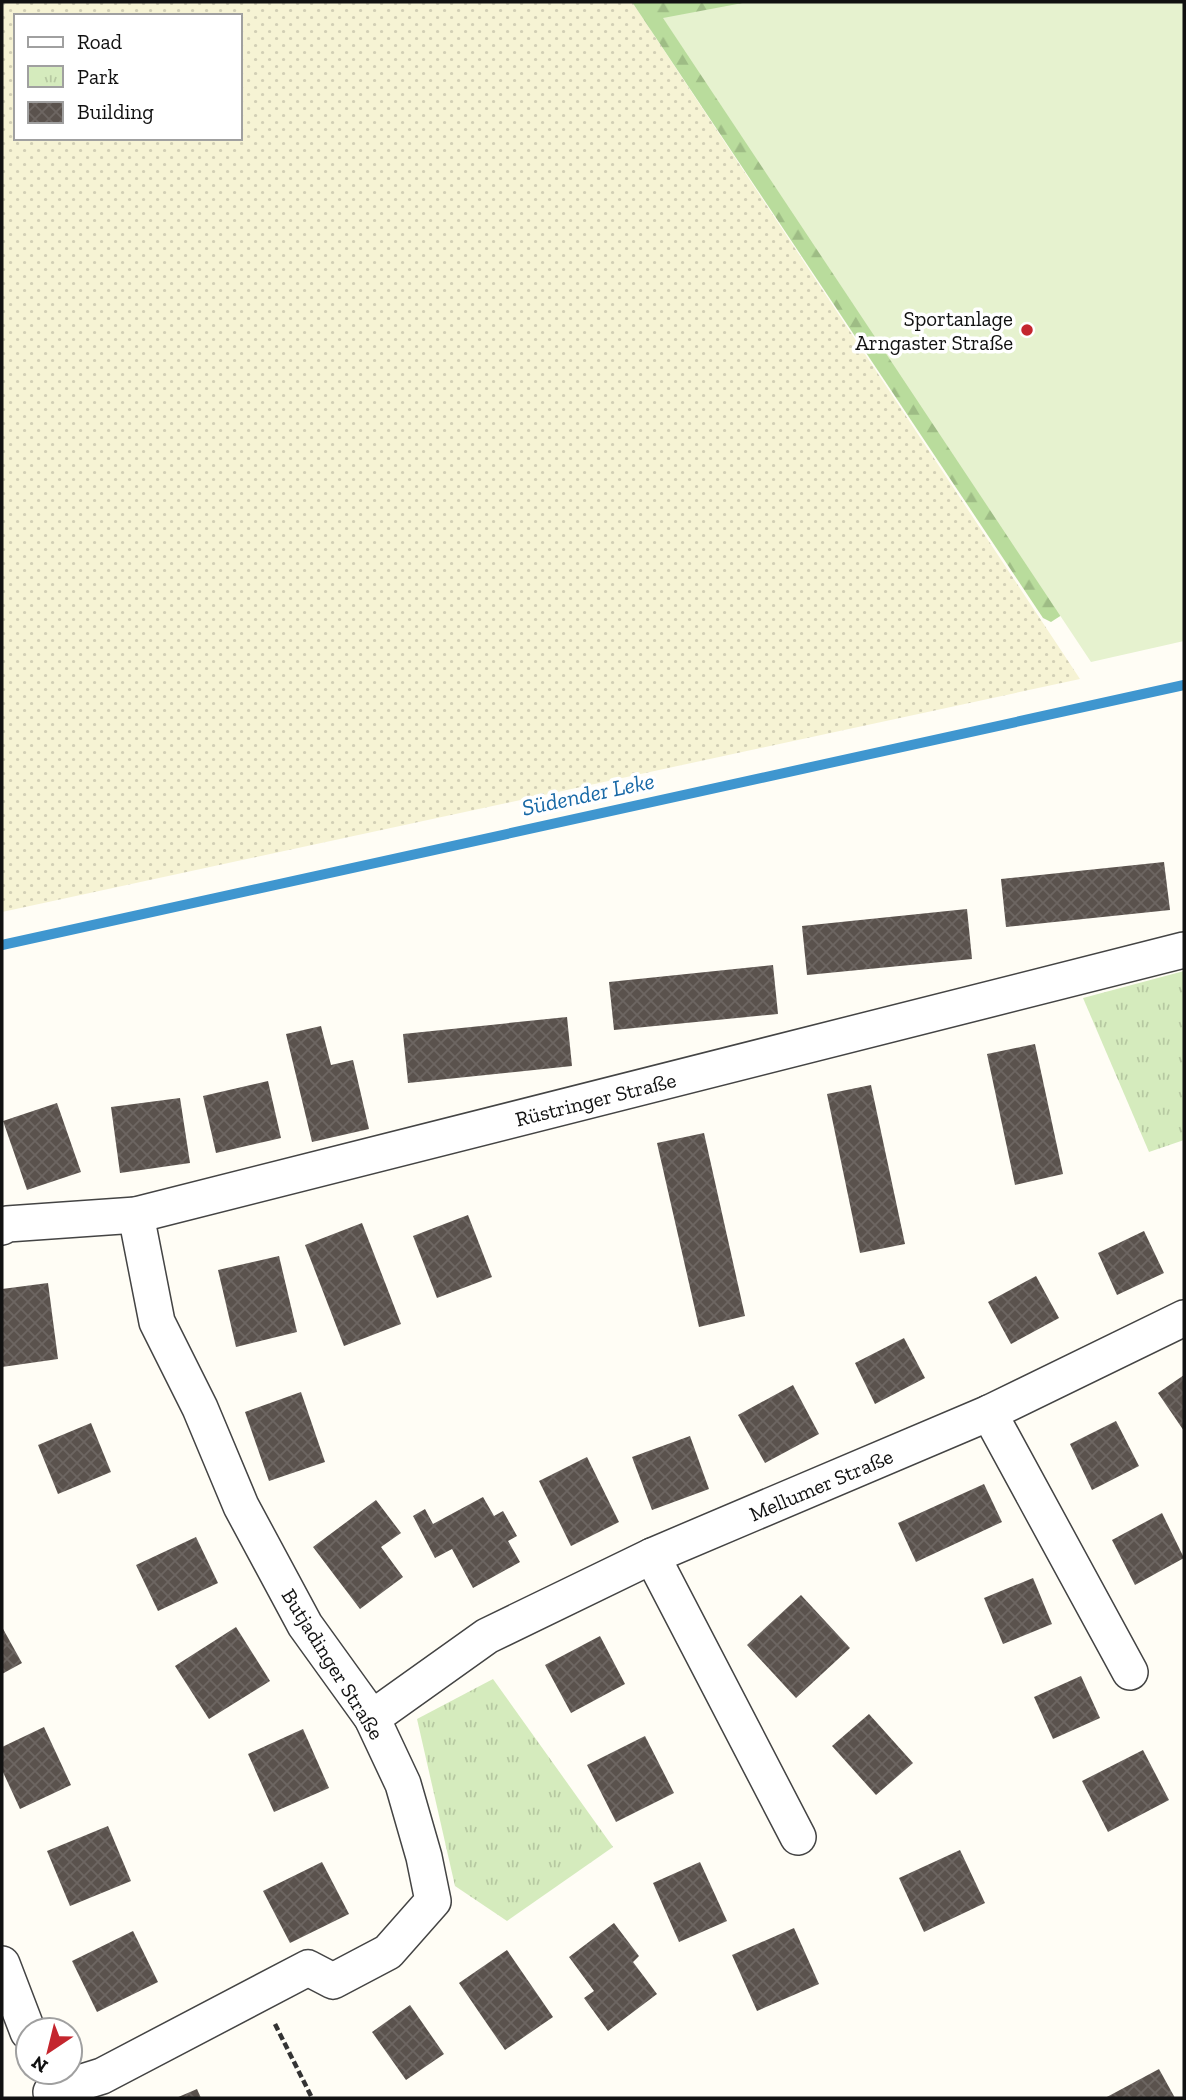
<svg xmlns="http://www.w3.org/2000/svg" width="1186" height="2100" viewBox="0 0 1186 2100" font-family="'Zilla Slab',serif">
  <defs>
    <pattern id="farmland-dots" width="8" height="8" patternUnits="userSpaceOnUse" patternTransform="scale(1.75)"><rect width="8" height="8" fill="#f6f3d4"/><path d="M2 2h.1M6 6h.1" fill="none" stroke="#d2cfb5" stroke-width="1.8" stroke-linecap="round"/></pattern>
    <pattern id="forest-firs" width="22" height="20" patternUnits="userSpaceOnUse" patternTransform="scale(1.75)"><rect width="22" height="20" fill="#b9dc9c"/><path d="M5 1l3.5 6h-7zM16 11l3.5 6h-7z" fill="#9ebc85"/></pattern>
    <pattern id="park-tufts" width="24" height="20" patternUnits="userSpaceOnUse" patternTransform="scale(1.75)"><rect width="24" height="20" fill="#d5ebbd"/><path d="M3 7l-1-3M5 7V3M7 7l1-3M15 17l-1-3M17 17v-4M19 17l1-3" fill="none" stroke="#b6c8a1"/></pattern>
    <pattern id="building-cross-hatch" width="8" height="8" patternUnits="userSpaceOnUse" patternTransform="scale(1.75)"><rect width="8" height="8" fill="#5a524d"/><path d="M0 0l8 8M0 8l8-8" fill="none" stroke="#6d6662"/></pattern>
  </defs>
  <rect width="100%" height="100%" fill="#fffdf5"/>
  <path fill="url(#farmland-dots)" fill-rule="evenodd" d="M2 2H632L1080 679 2 912ZM16 16H240V138H16Z"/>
  <polygon fill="url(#forest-firs)" points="632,2 790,2 1068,611 1051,622 1043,618"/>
  <g fill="url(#park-tufts)">
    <polygon points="1184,971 1184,1140 1149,1152 1083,998"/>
    <polygon points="493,1679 613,1847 507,1921 455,1886 417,1719"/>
  </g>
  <polygon fill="#e6f2cf" points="748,2 1184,2 1184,641 1091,662 663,18"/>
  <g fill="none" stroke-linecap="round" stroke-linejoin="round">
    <polyline stroke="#3f96cf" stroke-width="10" points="2,945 1184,685"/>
  </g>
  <g fill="url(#building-cross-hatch)">
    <polygon points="1164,862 1170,910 1006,927 1001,879"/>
    <polygon points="967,909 972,959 807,975 802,926"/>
    <polygon points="773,965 778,1014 614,1030 609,982"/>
    <polygon points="567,1017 572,1066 408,1083 403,1034"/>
    <polygon points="321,1026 331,1065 353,1060 369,1129 312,1142 286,1034"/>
    <polygon points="1035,1044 1063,1174 1015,1185 987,1054"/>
    <polygon points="268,1081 281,1138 216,1153 203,1096"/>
    <polygon points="871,1085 905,1244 860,1253 827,1094"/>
    <polygon points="180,1098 190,1163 120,1173 111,1107"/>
    <polygon points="57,1103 81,1172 27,1190 3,1121"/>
    <polygon points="704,1133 745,1316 699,1327 657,1143"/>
    <polygon points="468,1215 492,1277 437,1298 413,1236"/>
    <polygon points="362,1223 401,1324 344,1346 305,1245"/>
    <polygon points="1144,1231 1164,1273 1117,1295 1098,1253"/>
    <polygon points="279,1256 297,1332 236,1347 218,1270"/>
    <polygon points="1036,1276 1059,1318 1011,1344 988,1302"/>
    <polygon points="48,1283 58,1359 2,1367 2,1289"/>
    <polygon points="904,1338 925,1378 875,1404 855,1363"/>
    <polygon points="1184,1375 1184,1431 1158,1393"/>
    <polygon points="793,1385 819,1434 765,1463 738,1415"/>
    <polygon points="301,1392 325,1462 269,1481 245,1412"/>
    <polygon points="1116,1421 1139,1466 1092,1490 1070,1444"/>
    <polygon points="91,1423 111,1472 58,1494 38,1445"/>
    <polygon points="690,1436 709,1489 652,1510 632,1457"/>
    <polygon points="587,1457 619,1522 571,1546 539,1481"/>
    <polygon points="984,1484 1002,1522 916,1562 898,1523"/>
    <polygon points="483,1497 494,1516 503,1511 517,1536 508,1541 520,1562 473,1588 452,1549 435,1558 413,1516 425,1509 433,1524"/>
    <polygon points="376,1500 401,1533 381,1547 403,1577 360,1609 313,1547"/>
    <polygon points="1162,1513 1184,1558 1135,1585 1112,1540"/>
    <polygon points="196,1537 218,1583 158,1611 136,1565"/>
    <polygon points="1033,1578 1052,1624 1003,1644 984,1598"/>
    <polygon points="801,1595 850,1648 796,1698 747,1645"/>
    <polygon points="2,1627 22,1663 2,1674"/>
    <polygon points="236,1627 270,1681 209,1719 175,1666"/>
    <polygon points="600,1636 625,1684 571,1713 545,1665"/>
    <polygon points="1081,1676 1100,1718 1053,1739 1034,1697"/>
    <polygon points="869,1714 913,1763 876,1795 832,1746"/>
    <polygon points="44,1727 71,1785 20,1809 2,1770 2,1747"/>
    <polygon points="303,1729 329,1788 274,1812 248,1754"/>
    <polygon points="645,1736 674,1793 616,1822 587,1765"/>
    <polygon points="1143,1750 1169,1800 1108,1832 1082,1781"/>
    <polygon points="108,1826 131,1881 70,1906 47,1851"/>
    <polygon points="960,1850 985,1903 924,1932 899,1878"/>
    <polygon points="322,1862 349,1914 290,1943 263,1891"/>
    <polygon points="700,1862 727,1921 679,1942 653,1883"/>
    <polygon points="614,1923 639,1956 633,1962 657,1994 608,2031 584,1998 594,1991 569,1957"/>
    <polygon points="794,1928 819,1984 757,2011 732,1955"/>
    <polygon points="133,1931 158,1982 97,2012 72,1961"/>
    <polygon points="507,1950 553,2017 505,2050 459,1983"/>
    <polygon points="410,2005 444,2054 406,2080 372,2032"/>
    <polygon points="1159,2069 1175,2098 1105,2098"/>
    <polygon points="197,2089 201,2098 176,2098"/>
  </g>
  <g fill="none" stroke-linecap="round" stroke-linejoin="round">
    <g stroke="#444" stroke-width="38">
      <g id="minor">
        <path id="s1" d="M2 1227 7 1224 136 1215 1184 950"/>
        <polyline points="989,1413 1130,1672"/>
        <polyline points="652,1556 798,1837"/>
        <path id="s2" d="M372 1718 487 1636 652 1556 989 1413 1184 1318"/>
        <polyline points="2,1964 28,2032"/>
        <polyline points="51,2092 102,2076 308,1968 333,1981 388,1952 433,1901 424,1857 403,1784 372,1718 305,1625 241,1506 200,1408 157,1322 136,1215"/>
      </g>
    </g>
    <polyline stroke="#333" stroke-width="4.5" stroke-dasharray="7 3.5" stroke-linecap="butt" points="275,2024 312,2098"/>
    <use href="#minor" stroke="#fff" stroke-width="35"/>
  </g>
  <circle fill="#c4262e" stroke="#fff" stroke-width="2.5" cx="1027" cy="330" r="7"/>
  <g text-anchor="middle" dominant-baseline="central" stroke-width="7" stroke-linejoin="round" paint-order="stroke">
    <g font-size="21" fill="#111" stroke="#fff" text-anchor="end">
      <text x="1013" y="318">Sportanlage<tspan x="1013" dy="24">Arngaster Straße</tspan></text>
    </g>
    <g font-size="21" fill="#111" stroke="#fff">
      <text stroke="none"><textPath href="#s1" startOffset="609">Rüstringer Straße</textPath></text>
      <text stroke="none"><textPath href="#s2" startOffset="508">Mellumer Straße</textPath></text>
      <text transform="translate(333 1664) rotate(58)">Butjadinger Straße</text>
    </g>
    <g font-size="23" font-style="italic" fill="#1768a6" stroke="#fff">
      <text transform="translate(588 794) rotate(-12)">Südender Leke</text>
    </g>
  </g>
  <rect width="1186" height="2100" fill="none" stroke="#111111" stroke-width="7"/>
  <rect x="14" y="14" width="228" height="126" fill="#ffffff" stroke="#a0a0a0" stroke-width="2"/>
  <rect x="28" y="37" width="35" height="10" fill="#ffffff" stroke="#a0a0a0" stroke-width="2"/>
  <text x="77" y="49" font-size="21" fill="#111111">Road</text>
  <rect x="28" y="66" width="35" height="21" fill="url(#park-tufts)" stroke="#a0a0a0" stroke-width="2"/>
  <text x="77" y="84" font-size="21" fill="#111111">Park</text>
  <rect x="28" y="102" width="35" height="21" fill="url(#building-cross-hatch)" stroke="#a0a0a0" stroke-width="2"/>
  <text x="77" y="119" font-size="21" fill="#111111">Building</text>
  <g transform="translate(49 2051) rotate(215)"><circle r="33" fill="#ffffff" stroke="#a0a0a0" stroke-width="2"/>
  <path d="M0-5L12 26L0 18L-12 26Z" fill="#c4262e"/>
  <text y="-10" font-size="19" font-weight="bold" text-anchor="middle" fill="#111111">N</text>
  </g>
</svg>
